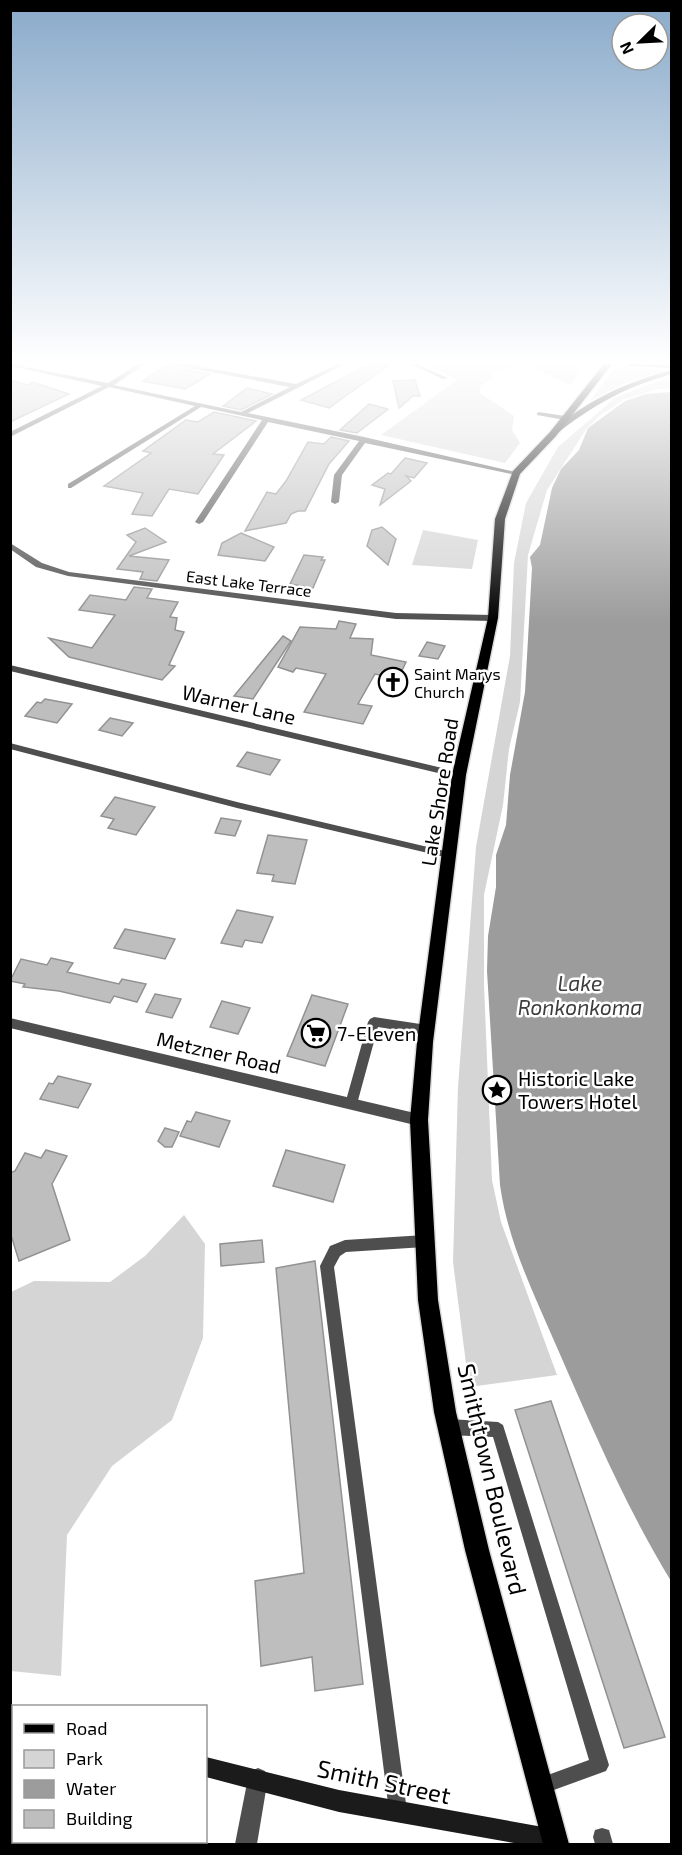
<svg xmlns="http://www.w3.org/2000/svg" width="682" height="1855" viewBox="0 0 682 1855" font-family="'Exo 2',sans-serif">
  <rect width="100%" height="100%" fill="#fff"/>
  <g fill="#d5d5d5">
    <polygon points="425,364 522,364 489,373 494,377 480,386 480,393 514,416 512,430 520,443 505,463 381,435 457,380"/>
    <polygon points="523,364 584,364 571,385"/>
    <polygon points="625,367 665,371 623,384 590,401 613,369"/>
    <polygon points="671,379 671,389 656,389 623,400 598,417 587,428 547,490 528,555 520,702 509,749 503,805 484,895 484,985 492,1180 501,1222 557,1375 469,1387 453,1262 458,1087 476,847 510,656 514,563 526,503 558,447 615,398 649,384"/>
    <polygon points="423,530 478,540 472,569 412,565"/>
    <polygon points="184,1215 205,1244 203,1338 172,1420 112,1466 67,1535 61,1676 11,1671 11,1292 34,1281 110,1282 145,1256"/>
  </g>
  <path fill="#9c9c9c" d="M671 392H672L671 1581C627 1509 593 1430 559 1352 536 1298 508 1244 500 1185L487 971 488 936 496 887V855L506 825 510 775 525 692 532 568 530 557 540 545 552 488 561 469 579 450 588 428 625 401 646 394Z"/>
  <g fill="#bebebe" stroke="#929292" stroke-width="1.5">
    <polygon points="168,364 174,364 179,368 210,374 185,389 143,381"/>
    <polygon points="369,364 390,364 329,408 301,400"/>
    <polygon points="10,380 28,385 32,382 69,394 10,422"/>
    <polygon points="415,380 420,396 413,396 399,408 393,381"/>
    <polygon points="247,388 272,394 241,410 223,406"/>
    <polygon points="369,404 388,409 357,433 340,430"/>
    <polygon points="214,412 256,421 213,454 224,455 198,494 169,489 152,516 132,514 143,493 104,486 151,453 143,451 186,420 198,422"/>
    <polygon points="331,437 349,441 329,464 305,511 298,511 291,514 286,523 245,531 267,492 276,494 286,481 308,442 324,444"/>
    <polygon points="405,458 427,463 414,478 406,476 411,481 380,505 385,489 372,485 388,473 391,474"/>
    <polygon points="382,527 396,539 388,565 367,546 372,530"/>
    <polygon points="145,528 166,542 129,556 169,560 157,581 140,579 143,572 117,569 136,542 127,535"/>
    <polygon points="241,533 274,547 265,561 218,555 222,543"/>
    <polygon points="304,555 323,557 321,560 325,560 313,588 290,584"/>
    <polygon points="134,587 152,589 147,598 178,602 170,617 177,618 175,630 184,632 169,665 175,666 162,680 69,657 49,638 92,648 115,615 79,610 90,595 126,600"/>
    <polygon points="339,621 356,624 350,638 373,639 371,655 406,662 398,679 375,674 358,704 372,706 363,724 304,712 326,674 296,668 293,672 278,667 300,627 336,629"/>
    <polygon points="283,636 291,641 253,699 234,696"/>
    <polygon points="427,642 445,646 438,659 419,656"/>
    <polygon points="45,699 72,704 57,723 25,716 37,702 41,703"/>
    <polygon points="110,718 133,723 122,736 99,730"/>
    <polygon points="247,752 280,760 270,775 237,766"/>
    <polygon points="115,797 155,807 136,835 108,828 114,819 101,816"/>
    <polygon points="221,818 241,821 235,836 215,833"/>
    <polygon points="268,835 307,840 295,884 272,881 274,875 257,873"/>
    <polygon points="237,910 273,917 262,943 245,940 242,947 221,943"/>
    <polygon points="125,929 175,939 165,959 114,948"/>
    <polygon points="51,958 73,963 67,972 119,984 122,979 146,984 137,1002 114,996 110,1003 59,991 23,987 25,984 10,981 21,959 47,965"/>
    <polygon points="155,994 181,999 172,1018 146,1012"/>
    <polygon points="312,995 348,1004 325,1066 287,1056"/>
    <polygon points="222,1001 250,1008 238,1034 210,1027"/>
    <polygon points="58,1076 91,1084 78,1108 40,1099 49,1083 53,1084"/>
    <polygon points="196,1112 230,1121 219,1147 180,1136 187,1121 191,1122"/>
    <polygon points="165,1128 179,1132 172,1147 165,1147 158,1141"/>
    <polygon points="46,1150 67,1156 52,1184 70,1240 19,1261 10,1232 10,1173 15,1171 25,1153 41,1158"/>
    <polygon points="286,1150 345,1165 333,1202 273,1186"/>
    <polygon points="262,1240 264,1262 221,1266 220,1244"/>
    <polygon points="315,1261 363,1684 315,1691 312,1657 261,1666 255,1581 304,1573 276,1268"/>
    <polygon points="551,1401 665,1737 624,1748 515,1410"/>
  </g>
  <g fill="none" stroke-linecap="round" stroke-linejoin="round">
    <g stroke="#dbdbdb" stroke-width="3">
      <polygon id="primary" points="604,364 612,364 556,436 520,474 505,519 498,618 466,775 433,1042 428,1120 438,1300 456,1412 489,1550 569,1844 543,1844 465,1550 434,1412 418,1300 410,1120 417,1042 452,775 488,618 495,519 513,471 550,432"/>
    </g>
    <g fill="#4e4e4e" fill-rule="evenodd">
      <polygon points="539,412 565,416 568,418 565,420 537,415 537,413"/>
      <polygon points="10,743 237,802 449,852 454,855 449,858 237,808 10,749"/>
      <polygon points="374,1017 427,1025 431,1027 433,1030 431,1033 427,1035 378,1027 357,1104 355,1108 351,1109 347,1108 345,1104 368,1022 370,1019"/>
      <polygon points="425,1235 430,1237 432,1241 430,1245 425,1247 346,1252 340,1256 334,1267 407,1811 405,1818 398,1820 391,1818 389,1811 320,1266 330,1246 345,1240"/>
      <polygon points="449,1419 498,1422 503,1425 609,1765 606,1771 540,1795 534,1792 531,1786 534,1780 589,1760 493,1437 449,1435 444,1432 441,1427 444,1422"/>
      <polygon points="602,1828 609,1830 613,1844 595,1844 593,1837 595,1830"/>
    </g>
    <g fill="#4e4e4e" fill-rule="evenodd">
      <polygon points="10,364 108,383 138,364 145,364 114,385 241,412 290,387 179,366 176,364 186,364 296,384 338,364 345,364 248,413 364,437 520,473 516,475 365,443 342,475 339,502 335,504 331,502 334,475 359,441 268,422 203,522 199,524 195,522 262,420 201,407 71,488 68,488 68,484 195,406 109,387 10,437 10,432 102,386 10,366"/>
      <polygon points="410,364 417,364 448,378 443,379"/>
      <polygon points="10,543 42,563 69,572 396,613 493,615 497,618 493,621 396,619 68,576 36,567 10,549"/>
      <polygon points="10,665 459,772 464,775 459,778 10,671"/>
      <polygon points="10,1018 419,1114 424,1116 426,1120 424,1124 419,1126 10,1028"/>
      <polygon points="258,1768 265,1771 268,1778 257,1844 235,1844 248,1778 251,1771"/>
    </g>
    <g fill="#1b1b1b" fill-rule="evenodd">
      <polygon points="626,364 670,365 672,368 629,366"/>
      <path d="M672 370V374C625 387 593 405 555 435L550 434C583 401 627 382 672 370Z"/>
      <rect x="10" y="1715" width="4" height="20"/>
      <polygon points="206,1757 339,1790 554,1829 562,1832 565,1840 563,1844 520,1844 339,1812 206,1777"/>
    </g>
    <use href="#primary" fill="#000" fill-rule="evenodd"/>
  </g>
  <linearGradient id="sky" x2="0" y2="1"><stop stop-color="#89aaca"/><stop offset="0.58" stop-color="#fff"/><stop offset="1" stop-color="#fff" stop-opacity="0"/></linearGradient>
  <rect width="682" height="623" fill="url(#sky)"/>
  <defs>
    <g id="church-ring" transform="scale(1.5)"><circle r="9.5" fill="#fff" stroke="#000" stroke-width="1.5"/><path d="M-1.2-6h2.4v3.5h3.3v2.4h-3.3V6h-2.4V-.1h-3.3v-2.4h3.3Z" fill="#000"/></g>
    <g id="supermarket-ring" transform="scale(1.5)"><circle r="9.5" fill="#fff" stroke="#000" stroke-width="1.5"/><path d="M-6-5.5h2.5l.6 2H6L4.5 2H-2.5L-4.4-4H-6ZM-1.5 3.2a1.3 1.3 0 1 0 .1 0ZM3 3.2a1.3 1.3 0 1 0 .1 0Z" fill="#000"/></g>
    <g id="sight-ring" transform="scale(1.5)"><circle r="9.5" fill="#fff" stroke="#000" stroke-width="1.5"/><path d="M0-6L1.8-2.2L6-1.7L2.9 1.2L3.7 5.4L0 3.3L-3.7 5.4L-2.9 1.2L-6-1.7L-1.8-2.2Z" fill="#000"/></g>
  </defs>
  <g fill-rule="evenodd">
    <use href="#church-ring" x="393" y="682"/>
    <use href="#supermarket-ring" x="316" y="1033"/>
    <use href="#sight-ring" x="497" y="1090"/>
  </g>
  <g text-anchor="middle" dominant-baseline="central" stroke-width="5" stroke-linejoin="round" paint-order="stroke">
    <g font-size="16" fill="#000" stroke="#fff">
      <text transform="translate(249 583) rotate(7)">East Lake Terrace</text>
    </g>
    <g font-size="16" fill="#000" stroke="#fff" text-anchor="start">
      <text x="414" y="673">Saint Marys<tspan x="414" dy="18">Church</tspan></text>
    </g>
    <g font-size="20" fill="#000" stroke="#fff">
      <text transform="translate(239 704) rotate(13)">Warner Lane</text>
      <text transform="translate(439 792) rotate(-81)">Lake Shore Road</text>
      <text transform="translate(219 1052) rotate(13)">Metzner Road</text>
    </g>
    <g font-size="20" fill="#000" stroke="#fff" text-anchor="start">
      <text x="337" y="1033">7-Eleven</text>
      <text x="518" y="1078">Historic Lake<tspan x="518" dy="23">Towers Hotel</tspan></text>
    </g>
    <g font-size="21" font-style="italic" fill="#3d3d3d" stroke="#fff">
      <text x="580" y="982">Lake<tspan x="580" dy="24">Ronkonkoma</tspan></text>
    </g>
    <g font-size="24" fill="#000" stroke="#fff">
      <text transform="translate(493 1479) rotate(77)">Smithtown Boulevard</text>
      <text transform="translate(384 1781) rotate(12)">Smith Street</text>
    </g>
  </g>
  <rect width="682" height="1855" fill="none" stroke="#000000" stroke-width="24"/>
  <rect x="12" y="1705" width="195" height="138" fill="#ffffff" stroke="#999999" stroke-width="1.5"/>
  <rect x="24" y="1724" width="30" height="9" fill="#000000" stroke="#999999" stroke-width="1.5"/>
  <text x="66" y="1735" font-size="18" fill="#000000">Road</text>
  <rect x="24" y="1750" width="30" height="18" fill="#d5d5d5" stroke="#999999" stroke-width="1.5"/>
  <text x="66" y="1765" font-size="18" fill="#000000">Park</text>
  <rect x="24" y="1780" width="30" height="18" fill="#9c9c9c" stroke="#999999" stroke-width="1.5"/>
  <text x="66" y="1795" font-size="18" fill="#000000">Water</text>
  <rect x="24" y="1810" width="30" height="18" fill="#bebebe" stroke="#999999" stroke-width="1.5"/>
  <text x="66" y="1825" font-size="18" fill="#000000">Building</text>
  <g transform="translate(640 42) rotate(246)"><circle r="28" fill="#ffffff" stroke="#999999" stroke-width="1.5"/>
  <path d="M0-4.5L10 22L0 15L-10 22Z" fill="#000000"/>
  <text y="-9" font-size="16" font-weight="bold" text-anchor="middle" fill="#000000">N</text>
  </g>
</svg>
